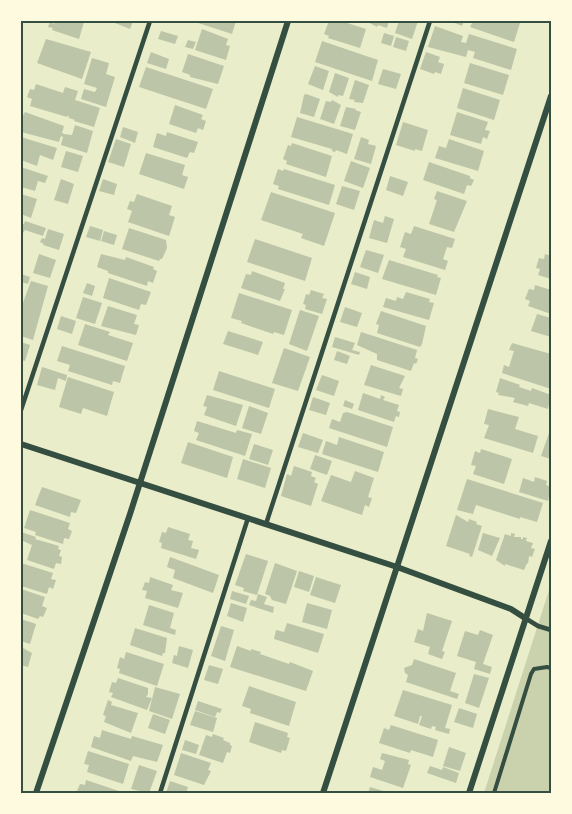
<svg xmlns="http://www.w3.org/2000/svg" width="572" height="814" viewBox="0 0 572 814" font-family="'IBM Plex Sans',sans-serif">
  <rect width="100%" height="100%" fill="#e9edc9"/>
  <polygon fill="#cad2ad" points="551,584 551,793 484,793"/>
  <g fill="#bcc5a7">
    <polygon points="55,21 84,22 79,39 52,30 53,28 48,27 50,22 54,24"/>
    <polygon points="110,21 133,21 130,29"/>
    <polygon points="192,21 236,21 232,34"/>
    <polygon points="329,21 341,21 366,29 360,48 328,38 329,36 324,34"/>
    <polygon points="366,21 389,21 387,28 378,25 377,27"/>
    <polygon points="399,21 418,21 412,39 395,33"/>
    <polygon points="450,21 464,21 462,26"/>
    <polygon points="473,21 490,23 491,21 513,21 520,23 514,42 470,27"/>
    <polygon points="435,26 463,36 461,42 466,43 469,34 517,49 511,70 473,58 475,52 468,50 466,57 428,47"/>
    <polygon points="202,29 228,39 226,45 230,46 226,60 195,50"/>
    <polygon points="161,31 178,36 175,44 158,39"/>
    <polygon points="384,33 394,36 391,46 381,43"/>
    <polygon points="396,37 409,41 406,51 393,47"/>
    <polygon points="46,39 91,52 82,79 37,63"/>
    <polygon points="188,40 196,42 193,49 185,47"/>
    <polygon points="322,41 378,60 372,81 315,62"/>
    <polygon points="151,52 169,59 166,69 147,63"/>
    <polygon points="426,52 440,57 438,62 444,64 441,74 435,72 434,74 420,69"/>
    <polygon points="188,54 224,66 218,84 190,77 190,75 182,72"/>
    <polygon points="92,58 109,63 106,74 115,77 106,107 81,99 84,89 95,92 97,88 84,84"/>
    <polygon points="470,63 509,75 503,95 464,83"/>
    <polygon points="315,66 329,71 323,90 308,84"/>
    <polygon points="146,67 213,89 206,109 139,87"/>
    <polygon points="383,69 401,74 396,89 378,84"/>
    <polygon points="335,73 349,78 343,96 338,95 338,97 329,92"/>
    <polygon points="355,80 369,85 363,103 354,102 355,100 349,99"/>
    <polygon points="36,84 63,93 65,87 78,91 75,100 100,108 94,127 74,121 75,120 69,118 68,115 67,117 30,106 32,99 27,97 30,89 34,90"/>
    <polygon points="463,88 500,100 494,120 457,108"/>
    <polygon points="306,94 320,99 314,117 300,113 304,95"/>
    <polygon points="332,100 341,105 334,124 320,119 326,101 331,102"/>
    <polygon points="175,105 203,115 201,119 206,121 203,130 198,128 196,133 169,124"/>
    <polygon points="346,107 356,109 355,110 361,112 355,130 340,126"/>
    <polygon points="25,112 64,126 62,133 64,134 72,135 75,125 93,131 87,153 61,145 63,137 61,136 59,142 21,132 21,119"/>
    <polygon points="457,112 488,122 485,130 490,131 487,139 483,137 481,144 450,135"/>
    <polygon points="297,117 353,134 347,154 336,150 335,152 332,151 332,149 291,137"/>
    <polygon points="403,122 428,130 422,151 415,149 415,151 396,145"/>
    <polygon points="123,127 138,132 135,143 120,137"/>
    <polygon points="167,132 198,142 194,153 190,152 187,158 153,147 157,133 166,136"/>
    <polygon points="21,137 57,148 53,160 40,155 37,166 21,160"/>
    <polygon points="361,137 369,140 368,144 376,146 371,164 354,159"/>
    <polygon points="116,139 131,144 124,167 108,162"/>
    <polygon points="449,139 484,151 478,171 435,158 439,146 446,148"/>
    <polygon points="292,143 332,156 326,177 286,164 287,161 283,159 288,145 291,146"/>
    <polygon points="66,151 83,156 78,172 61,167"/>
    <polygon points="146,153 185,165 182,175 188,177 184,189 139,174"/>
    <polygon points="351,161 370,168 363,188 344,181"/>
    <polygon points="429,162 470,176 470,178 474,180 471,186 467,185 464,194 423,180"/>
    <polygon points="21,167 48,176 45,183 38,181 35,191 21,187"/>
    <polygon points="278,169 283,171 284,169 335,185 329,205 278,189 279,186 273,184"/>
    <polygon points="390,176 408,182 403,196 386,190"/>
    <polygon points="61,179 74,184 68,204 54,200"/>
    <polygon points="103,179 117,184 114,195 99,191"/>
    <polygon points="342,186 360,191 354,210 336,204"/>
    <polygon points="437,191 467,201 454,232 429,224 437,200 434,199"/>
    <polygon points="271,192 335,213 324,246 301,238 303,234 261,220"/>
    <polygon points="21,194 37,199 31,218 21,214"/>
    <polygon points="137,194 172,206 169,215 175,217 169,236 128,222 132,211 127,209 130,201 134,202"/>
    <polygon points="385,216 394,219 387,243 369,238 374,220 383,223"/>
    <polygon points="25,221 46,228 43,236 25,230 23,233 21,232 21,223 24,224"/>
    <polygon points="90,226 103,230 100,241 86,237"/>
    <polygon points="414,226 455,239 452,248 447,247 443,259 448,261 445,270 403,257 406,249 400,247 405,232 411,234"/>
    <polygon points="129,228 166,240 167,248 162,259 160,259 159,261 122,249"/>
    <polygon points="48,229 64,234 59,250 43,245 44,244 40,242 42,238 45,239"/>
    <polygon points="104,231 117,235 114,245 101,241"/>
    <polygon points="255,239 312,258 305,281 247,262"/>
    <polygon points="366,250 384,255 378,273 360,267"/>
    <polygon points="39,254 56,260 50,278 33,273"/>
    <polygon points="101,254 125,260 126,257 154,267 153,269 157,271 153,283 148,281 147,286 108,273 108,271 97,267"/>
    <polygon points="545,254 551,256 551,279 538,275 540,269 536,268 539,258 544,259"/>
    <polygon points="389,260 438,275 437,277 441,278 436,295 382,279"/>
    <polygon points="252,271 285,283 283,289 285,289 280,301 241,288 246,274 251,275"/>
    <polygon points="355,272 370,277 367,289 351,284"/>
    <polygon points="21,274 30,277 28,284 21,282"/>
    <polygon points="109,278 151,292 146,305 141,304 139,310 103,298"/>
    <polygon points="31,281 48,286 33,340 21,336 21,308"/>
    <polygon points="87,283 95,286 92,296 83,293"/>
    <polygon points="535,285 551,290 551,314 528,306 530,301 525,299 529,289 534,290"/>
    <polygon points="311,290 324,294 322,298 327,299 322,314 305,309 306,305 303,304 306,294 309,295"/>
    <polygon points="406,292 430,299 429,302 434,303 429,320 383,307 386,298 396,301 397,297 403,299"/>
    <polygon points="239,293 292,310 284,335 274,332 273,334 241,323 242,321 231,318"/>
    <polygon points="83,297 102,303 95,324 76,318"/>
    <polygon points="108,306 137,315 134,324 139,325 136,335 101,326"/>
    <polygon points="345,307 362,313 357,327 340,322"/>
    <polygon points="300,310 319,316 307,351 289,344"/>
    <polygon points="381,311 426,326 422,344 420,347 377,333 379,325 376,324"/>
    <polygon points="537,314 551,318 551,337 531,331"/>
    <polygon points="61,316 76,321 72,334 57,329"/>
    <polygon points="85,324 110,332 108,335 133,343 127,361 78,345"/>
    <polygon points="228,331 263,342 258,355 223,344"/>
    <polygon points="361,332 417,350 415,358 418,359 416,364 414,363 411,371 377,360 377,354 357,345"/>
    <polygon points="335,337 355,343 352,350 360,352 359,355 332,347"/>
    <polygon points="21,342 30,345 25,361 21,360"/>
    <polygon points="512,343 551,354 551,389 502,373 504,365 509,367 514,351 509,350"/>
    <polygon points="62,346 125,366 120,383 113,381 112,385 68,371 70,365 57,361"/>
    <polygon points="284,348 310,357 298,391 272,383"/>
    <polygon points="337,351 350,356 347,364 334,360"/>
    <polygon points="371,365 405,376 399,388 403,389 401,396 364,385"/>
    <polygon points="42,367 67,375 66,381 58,378 55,390 37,385"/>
    <polygon points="219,371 275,389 269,408 213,390"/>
    <polygon points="322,375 339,381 334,396 316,390"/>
    <polygon points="68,377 114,392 107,416 83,408 81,414 59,407"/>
    <polygon points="500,378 520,385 519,387 531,391 532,388 551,395 548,409 529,403 528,406 513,402 515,398 498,395 499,393 496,392"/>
    <polygon points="363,393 380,399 381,395 385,397 383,400 399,405 397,411 400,412 399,417 396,416 394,422 358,410"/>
    <polygon points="207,395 243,405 236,426 204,415 207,407 203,406"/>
    <polygon points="313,397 330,403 326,415 309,410"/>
    <polygon points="345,400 354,404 352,409 343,406"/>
    <polygon points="249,406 268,413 261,434 242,428"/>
    <polygon points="488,409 519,417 515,429 538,436 533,453 484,438 489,425 484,424"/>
    <polygon points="347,412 393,427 387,447 329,428 332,419 340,422 343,413"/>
    <polygon points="197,421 236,433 237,430 252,434 245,456 196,440 199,433 194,431"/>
    <polygon points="303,433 323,440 318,453 298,447"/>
    <polygon points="549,433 551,434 551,459 541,456"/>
    <polygon points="339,437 384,452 378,472 322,454 326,441 337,445"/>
    <polygon points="188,442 233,457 227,478 181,463"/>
    <polygon points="254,444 273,450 268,465 249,459"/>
    <polygon points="481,449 512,459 504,484 473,474 476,466 471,465 475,451 480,453"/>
    <polygon points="315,455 332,461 327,475 310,469"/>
    <polygon points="243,459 271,468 265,488 237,479"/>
    <polygon points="294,466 312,472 311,476 316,478 314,482 318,484 311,506 281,496 287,474 291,476"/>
    <polygon points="355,471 374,478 368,497 372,498 369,507 365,505 362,515 321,501 331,475 351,482"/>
    <polygon points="535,477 547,481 546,485 551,487 548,501 519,492 523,478 534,482"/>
    <polygon points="467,479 543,503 537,522 520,517 520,519 476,505 473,514 457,510"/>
    <polygon points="42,487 81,500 76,513 71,512 70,517 35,505"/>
    <polygon points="30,510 70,523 68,529 72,531 69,539 64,538 63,544 35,535 36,532 24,528"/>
    <polygon points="456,515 468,522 469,519 477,522 476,524 482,526 472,557 469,556 470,554 446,546"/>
    <polygon points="168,527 190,534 188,540 193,541 191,548 199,550 196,559 161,548 162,543 159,542 162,532 166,533"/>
    <polygon points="21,532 36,537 35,539 59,546 58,549 61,550 59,556 62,557 61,564 56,563 54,569 27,560 32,545 21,540"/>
    <polygon points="483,533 500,538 492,556 478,550"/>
    <polygon points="511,533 515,534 514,537 521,537 521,539 523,539 523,537 527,538 526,541 533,543 531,548 535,549 532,557 529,556 528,564 527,563 524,570 505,564 505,566 496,560 505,534 511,536"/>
    <polygon points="246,554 268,561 257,595 243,591 244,588 235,585"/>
    <polygon points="170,557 219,575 213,593 173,578 175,570 167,567"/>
    <polygon points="21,563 53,573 51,579 56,580 53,589 49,587 47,594 21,586"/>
    <polygon points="275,563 297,571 286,604 272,600 270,596 265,594"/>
    <polygon points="299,571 314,576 309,592 294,587"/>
    <polygon points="150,577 173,585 171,590 183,593 178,608 145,598 147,591 142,590 145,582 149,583"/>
    <polygon points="316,577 341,585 335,603 310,595"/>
    <polygon points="21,589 45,597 42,606 47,608 43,617 40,616 38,619 21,613"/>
    <polygon points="232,591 249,596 246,604 230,599"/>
    <polygon points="258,594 267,597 264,604 274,607 273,613 249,605 251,600 256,601"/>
    <polygon points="231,603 247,608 243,622 227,616"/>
    <polygon points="307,603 332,610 327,629 302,622"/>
    <polygon points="149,605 174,613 170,628 176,630 175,635 143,625"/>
    <polygon points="427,613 452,621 442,651 445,652 442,659 428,654 430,647 414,642 418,629 423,631"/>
    <polygon points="21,619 36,624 30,644 21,641"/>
    <polygon points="287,623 324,634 318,653 274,639 276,630 284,632"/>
    <polygon points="221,626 234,630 225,661 211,656"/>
    <polygon points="135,628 167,638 165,653 163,653 162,656 130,645"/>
    <polygon points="480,630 493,635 483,664 492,667 490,674 474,669 476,662 457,656 465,631 478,635"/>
    <polygon points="179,646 193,650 188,668 172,663 174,655 177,656"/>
    <polygon points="237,646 251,651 251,649 261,652 260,654 289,664 290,662 313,671 306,691 230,667"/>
    <polygon points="21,647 32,653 28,667 21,665"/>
    <polygon points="126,652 164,664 157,686 119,673 120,669 117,668 120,657 124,659"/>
    <polygon points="414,659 456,673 450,691 459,694 457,699 406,682 408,675 405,673 404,668 412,665"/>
    <polygon points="209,665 223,669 218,684 204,680"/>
    <polygon points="474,674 489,678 479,708 465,703"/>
    <polygon points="118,678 148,688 148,694 146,697 152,698 147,710 111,697 113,693 109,692 112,682 116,683"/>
    <polygon points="249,686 296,702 289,726 250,713 251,709 242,706"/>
    <polygon points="155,687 180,694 172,719 149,711"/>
    <polygon points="403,690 452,705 445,728 450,729 449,734 435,730 436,727 432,726 431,729 419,725 422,716 420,716 418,724 394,716"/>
    <polygon points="108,700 112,702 111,705 138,713 131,733 104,722 106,716 103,715"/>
    <polygon points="198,701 222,709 220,713 217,712 215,717 195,710"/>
    <polygon points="459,708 477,714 473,728 454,722"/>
    <polygon points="195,711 217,718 213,732 190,725"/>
    <polygon points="153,714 170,720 165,734 148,728"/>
    <polygon points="255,722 288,733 287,737 290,738 286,751 282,750 281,753 249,742"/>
    <polygon points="391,725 438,740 433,757 411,750 410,753 379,743 384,728 389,730"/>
    <polygon points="102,730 131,739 132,736 163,745 157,762 133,756 131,761 91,747 94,736 100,738"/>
    <polygon points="213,734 224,738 223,740 230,743 230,745 232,746 230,753 227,752 223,763 199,755 206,735 212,737"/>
    <polygon points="185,740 199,745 196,754 182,750"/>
    <polygon points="449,747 466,753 460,771 443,766"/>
    <polygon points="88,751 129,764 123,784 87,772 89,765 84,764"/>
    <polygon points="181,753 211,763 208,770 211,771 204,785 174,775"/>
    <polygon points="382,753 409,760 408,764 411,765 403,788 370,777 373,767 382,770 385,761 380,759"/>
    <polygon points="139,765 157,771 149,793 131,789"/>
    <polygon points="430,766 442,770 443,767 459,773 456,783 427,773"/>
    <polygon points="86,780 125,793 81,793 77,791 80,784 85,785"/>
    <polygon points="170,781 188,787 186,793 166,793"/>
    <polygon points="370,787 387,792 387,793 368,793"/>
  </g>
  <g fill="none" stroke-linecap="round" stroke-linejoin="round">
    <polyline stroke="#344e41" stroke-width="4" points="494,793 531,674 534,669 547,667 551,668"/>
    <g stroke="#344e41" stroke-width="4.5">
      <polyline points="21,410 150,21"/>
      <polyline points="266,524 430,21"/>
      <polyline points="525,618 538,626 551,630"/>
      <polyline points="160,793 248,518"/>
    </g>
    <g stroke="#344e41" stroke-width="6">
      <polyline points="21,444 397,567 511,609 525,618"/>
      <polyline points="36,793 130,514 288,21"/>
      <polyline points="323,793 551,96"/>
      <polyline points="469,793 551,541"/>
    </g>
  </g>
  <rect width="572" height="814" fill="none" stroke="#fefae0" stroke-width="45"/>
  <rect x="22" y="22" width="528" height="770" fill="none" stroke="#344e41" stroke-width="2"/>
</svg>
